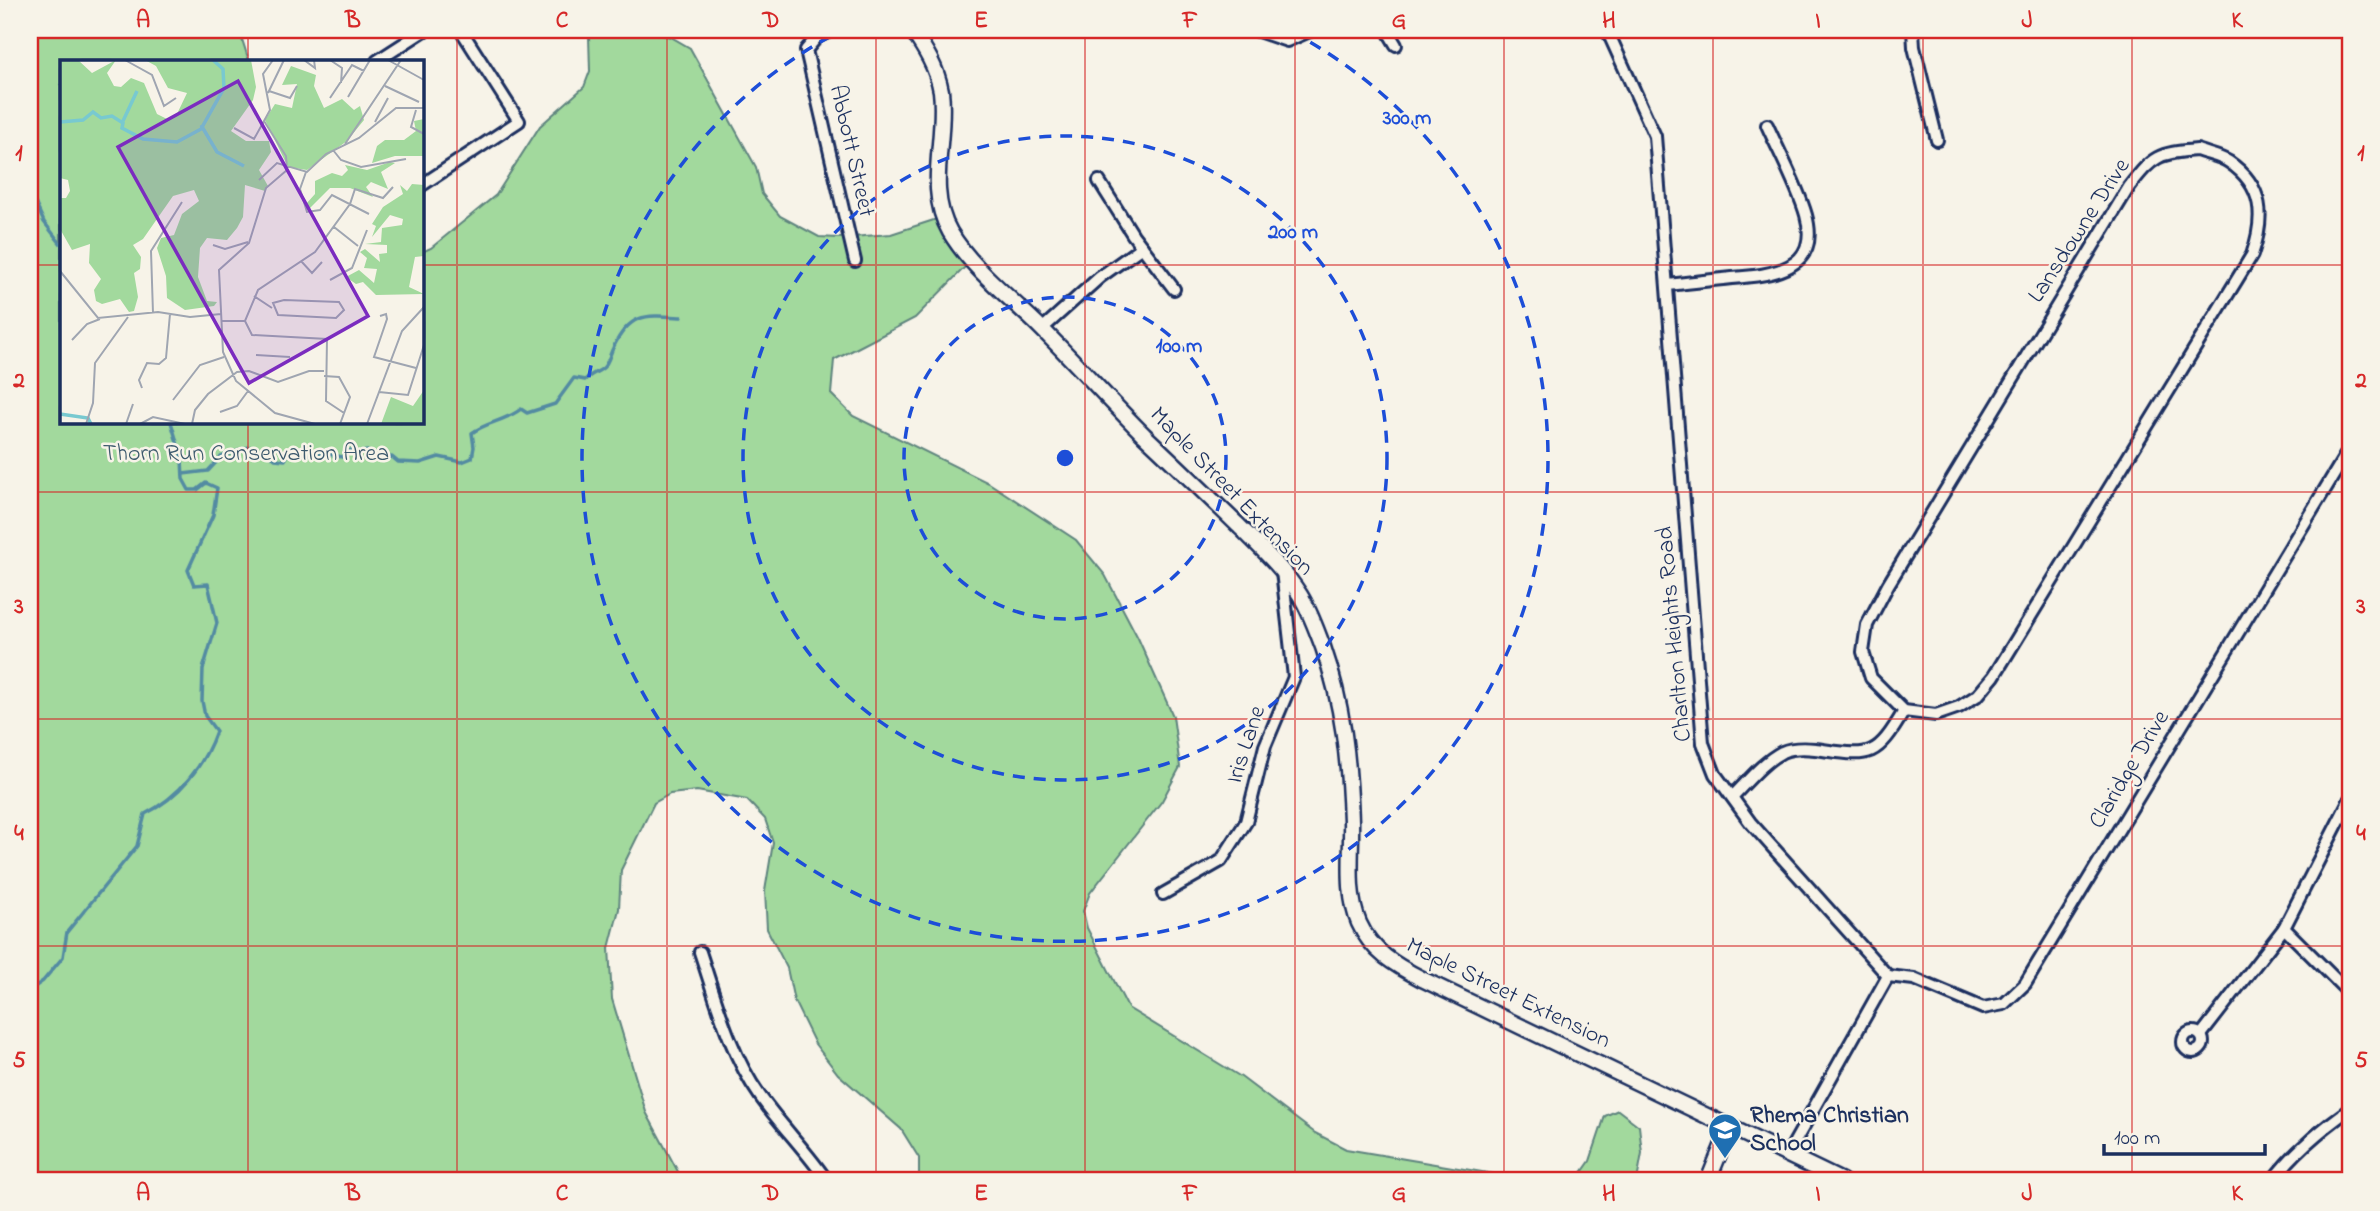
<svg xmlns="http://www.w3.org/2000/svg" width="2380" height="1211" viewBox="0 0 2380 1211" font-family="'Indie Flower',sans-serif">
  <rect width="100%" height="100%" fill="#f7f3e8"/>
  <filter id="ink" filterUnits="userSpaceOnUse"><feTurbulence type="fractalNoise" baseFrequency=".0143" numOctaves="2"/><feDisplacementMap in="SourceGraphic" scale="14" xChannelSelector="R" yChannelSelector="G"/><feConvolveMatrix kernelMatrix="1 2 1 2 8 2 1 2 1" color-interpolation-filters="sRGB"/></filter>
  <g filter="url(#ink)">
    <g fill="#a2d99d" stroke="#5e847e" stroke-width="2">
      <polygon points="30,30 239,30 249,61 61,61 61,422 422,422 422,252 431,248 496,195 540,126 584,87 590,71 589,36 593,30 639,30 671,37 690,48 756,167 762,194 780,216 819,237 838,238 891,234 943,217 972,260 915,318 834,360 831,394 853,416 989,483 1076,540 1105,575 1138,638 1173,716 1180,767 1162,801 1090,893 1083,911 1087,928 1128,1008 1241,1077 1315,1133 1346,1149 1536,1181 916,1181 919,1174 919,1158 901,1129 838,1074 815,1044 794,1001 787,968 767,929 765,891 773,843 765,819 747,800 697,791 670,794 654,803 621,870 619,909 609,948 612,999 646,1112 683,1181 30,1181"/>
      <polygon points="1618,1110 1639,1126 1642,1153 1637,1181 1576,1181 1590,1161 1605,1116"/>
    </g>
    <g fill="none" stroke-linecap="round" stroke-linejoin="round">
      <g stroke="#538ba2" stroke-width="3.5">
        <polyline points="30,192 44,222 61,244"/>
        <path d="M183 474 208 471 221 457 249 447 268 453 275 459 285 460 290 451 299 455 325 453 342 457 351 450 359 453 367 451 377 458 392 457 398 462 420 463 439 457 462 462 472 458 474 447 472 433C486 422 506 421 521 409L527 413 555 404 574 378 585 380C590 374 597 373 603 368 608 364 610 354 613 348 630 312 646 315 682 317"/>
        <path d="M30 990 43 981 63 957 67 932 137 846 145 814C179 797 204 766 216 731L205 716 202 701 203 669 217 623 208 584 194 585 188 570 213 515 217 488 206 483 197 490H189L183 479 182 459 171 422"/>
      </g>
      <g stroke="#1b2f5e" stroke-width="16">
        <g id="minor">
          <polyline points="832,30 817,37 806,50 855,261"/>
          <polyline points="1255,30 1287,41 1312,30"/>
          <polyline points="1387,30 1396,45"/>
          <polyline points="1607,30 1655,136 1703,743 1715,774 1750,822 1888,976 1788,1154"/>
          <polyline points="1913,30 1914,47 1937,140"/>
          <polyline points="377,61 425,30"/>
          <path d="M2197 150C2207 154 2220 156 2229 162 2264 186 2265 217 2252 255L1994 676 1978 695 1959 707 1936 715 1904 711 1871 678 1863 652 1867 625 1888 585 2129 187C2153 156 2158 153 2197 150Z"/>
          <polyline points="1099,181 1133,235 1174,289"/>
          <polyline points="422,185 519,121 461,30"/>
          <path d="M1667 285C1688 283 1710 280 1732 278 1772 275 1821 270 1806 215 1798 187 1779 152 1767 125"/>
          <polyline points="1042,329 1100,277 1142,247"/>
          <path d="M1733 796C1748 781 1763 762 1782 752 1791 748 1805 748 1815 749 1869 756 1875 761 1904 711"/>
          <polyline points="1163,894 1221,861 1246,822 1265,746 1294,677 1282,571"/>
          <polyline points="2284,928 2350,994"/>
          <path d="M700 952C716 1000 730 1054 760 1096 781 1126 807 1151 827 1181"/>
          <polyline points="1888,976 1914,979 1983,1008 2004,1004 2025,984 2350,448"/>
          <circle cx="2193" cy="1042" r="10"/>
          <polyline points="2201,1035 2284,928 2350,799"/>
          <path d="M2272 1181C2294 1152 2320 1130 2350 1109"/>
        </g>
      </g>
      <g stroke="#1b2f5e" stroke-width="19">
        <g id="tertiary">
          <path d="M912 30C925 49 937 68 941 91 947 138 925 189 950 232 972 269 1011 298 1041 328 1076 363 1109 400 1144 435 1176 465 1208 496 1239 526 1260 547 1284 569 1300 595 1310 611 1316 629 1323 647 1343 704 1349 761 1351 821 1352 854 1346 893 1359 923 1372 952 1395 965 1422 979L1842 1181"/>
          <polyline points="1708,1181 1730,1127"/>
        </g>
      </g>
      <use href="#minor" stroke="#f7f3e8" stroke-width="10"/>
      <use href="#tertiary" stroke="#f7f3e8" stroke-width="14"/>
    </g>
  </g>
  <path fill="none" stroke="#d62828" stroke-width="2" stroke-opacity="0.55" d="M248 30V61M457 30V1181M667 30V1181M876 30V1181M1085 30V1181M1295 30V1181M1504 30V1181M1713 30V1181M1923 30V1181M2132 30V1181M30 265H61M422 265H2350M248 422V1181M30 492H2350M30 719H2350M30 946H2350"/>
  <g fill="none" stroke="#1d4ed8" stroke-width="3.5" stroke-dasharray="12 9">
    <circle cx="1065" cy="458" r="161"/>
    <circle cx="1065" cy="458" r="322"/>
    <path d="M1292 32A483 483 0 1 1 838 32"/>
  </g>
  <defs>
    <g id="school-pin" transform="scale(1.75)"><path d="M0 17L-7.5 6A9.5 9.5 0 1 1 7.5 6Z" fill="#1f6fb2" stroke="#f7f3e8"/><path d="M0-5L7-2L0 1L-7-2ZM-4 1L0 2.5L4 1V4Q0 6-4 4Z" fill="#fff"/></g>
  </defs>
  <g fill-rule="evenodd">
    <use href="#school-pin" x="1725" y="1130"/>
  </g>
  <g text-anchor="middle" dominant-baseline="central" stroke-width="5" stroke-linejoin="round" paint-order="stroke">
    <g font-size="24" fill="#1b2f5e" stroke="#f7f3e8">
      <text transform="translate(851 151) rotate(77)">Abbott Street</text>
      <text transform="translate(2080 231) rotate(-57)">Lansdowne Drive</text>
      <text transform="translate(1231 492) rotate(46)">Maple Street Extension</text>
      <text transform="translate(1675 634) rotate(-95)">Charlton Heights Road</text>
      <text transform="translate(1247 745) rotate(-72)">Iris Lane</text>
      <text transform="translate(2130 770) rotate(-59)">Claridge Drive</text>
      <text transform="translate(1508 994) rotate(26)">Maple Street Extension</text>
    </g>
    <g font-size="24" fill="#3d5a6e" stroke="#f7f3e8">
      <text x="246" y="454">Thorn Run Conservation Area</text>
    </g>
    <g font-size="24" font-weight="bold" fill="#1b2f5e" stroke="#f7f3e8" text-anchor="start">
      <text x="1750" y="1116">Rhema Christian<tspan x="1750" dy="28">School</tspan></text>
    </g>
  </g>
  <g transform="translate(60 60)">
    <rect width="364" height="364" fill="#f7f3e8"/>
    <path d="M0 0H18L32 13 56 0 47 13 54 26 61 27 71 18 84 23 97 54 107 59 117 54 127 33 108 28 96 6 85 0H191L196 27 193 40 171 71 186 81H209L211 92 199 110 208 126 205 131 185 125 183 157 177 168 167 180 147 178 140 188 138 217 147 241 157 242 154 246 125 250 107 238 106 216 97 188 101 178 114 175 122 154 139 141 134 130 113 136 83 179 73 185 81 197 80 209 74 213 78 237 74 251 69 252 60 239 42 244 36 241 34 230 41 219 29 203 30 184 12 190 0 169V138H6L10 131 8 120 0 118ZM231 6 256 15 254 26 264 48 282 39 294 50 300 46 304 60 287 81 247 110 228 107 205 60 215 44 232 48 237 24 222 25ZM364 59V96H335L312 103 317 86 325 80H344L356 71 354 61ZM330 102 335 103 321 112 328 129 311 122 306 127 313 137 290 128H270L248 150 246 144 255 134V121L272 113 282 116 288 110 285 105 307 110ZM352 124 364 125V196L355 197 349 227 364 234 316 235 303 222 296 224 286 217 299 210 314 223 317 209 304 208 307 198 300 192 305 189 320 202 319 194 327 193V185L305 184 321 182 322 168 342 165 343 159 330 155 312 177 316 166 312 164 323 147 343 134 340 125 347 131ZM364 330V364H321L331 337 353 346Z" fill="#a2d99d"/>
    <path fill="none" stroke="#78c9d0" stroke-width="3.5" d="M63 61 77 31M0 62 23 60 33 52 41 58 52 56 63 63 62 68 83 79 117 82 141 69 164 28 163 9 153 0M141 65 157 92 184 106M0 354 28 358 31 364"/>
    <path fill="none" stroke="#9fa5b1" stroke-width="2" d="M65 0 92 15 104 46 116 38M213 0 203 14 210 50 204 61 226 96 227 109M244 0 255 8 254 0M270 0 282 8 281 23M328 0 364 20M325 26 359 42M209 31 230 38 237 26M208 33 224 0M288 37 310 0M270 38 292 5 304 11M356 50 351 67 364 74M315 62 328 38M174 68 194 79 204 61M285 84 341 0M273 90 281 100 301 107 346 99M227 110 206 128 189 183 159 210 163 292 176 321 215 353 255 364M246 112 240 129 247 152 260 150 272 135 309 154M199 120 217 103 247 112 266 94 299 78 336 48H364M274 167 298 186M153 185 165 189 188 182M241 201 252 213 262 202M0 211 38 258 98 252 130 257 161 254M270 220 292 208 307 170M194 236 212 248M224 240 279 242 284 250 276 258 218 255 213 243ZM93 253 91 191 122 142M320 256 326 254 327 259 314 297 356 308M162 261H185L198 230 255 192 290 144 295 129 323 138 333 127M185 261 192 275 267 279 266 341 284 353M12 280 27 264 40 259M196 295 230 297M264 316 279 317 290 337 280 364M82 328 79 320 87 303 99 304 106 298 110 254M319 332 348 335 364 285M113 340 140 305 164 297M160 352 177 346 188 331M26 364 33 343 35 303 68 257M66 364 73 344M80 364 93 357 125 364M132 364 135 350 148 334 177 312 189 311 218 322 249 311H264M307 364 342 271 364 247"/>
    <path fill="#7b2cbf" fill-opacity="0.15" stroke="#7b2cbf" stroke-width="3.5" d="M178 21 308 256 189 323 58 87Z"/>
    <rect width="364" height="364" fill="none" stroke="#1b2f5e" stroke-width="3.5"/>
  </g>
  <circle cx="1065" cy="458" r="10" fill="#1d4ed8" stroke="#f7f3e8" stroke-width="3.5"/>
  <g font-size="21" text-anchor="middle" font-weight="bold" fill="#1d4ed8" stroke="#f7f3e8" stroke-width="5" stroke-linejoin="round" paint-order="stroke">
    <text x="1407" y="124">300 m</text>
    <text x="1293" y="238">200 m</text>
    <text x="1179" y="352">100 m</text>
  </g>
  <rect width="2380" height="1211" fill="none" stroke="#f7f3e8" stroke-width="77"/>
  <path d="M2104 1144v10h161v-10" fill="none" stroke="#1b2f5e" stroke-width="3.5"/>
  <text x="2114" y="1144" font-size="21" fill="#1b2f5e" stroke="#f7f3e8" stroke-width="5" paint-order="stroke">100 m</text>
  <rect x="38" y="38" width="2304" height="1134" fill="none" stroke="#d62828" stroke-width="2.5"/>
  <g font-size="23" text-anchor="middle" font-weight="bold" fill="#d62828">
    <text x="143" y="27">A</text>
    <text x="353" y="27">B</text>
    <text x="562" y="27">C</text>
    <text x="771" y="27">D</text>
    <text x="981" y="27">E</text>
    <text x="1190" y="27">F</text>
    <text x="1399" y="27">G</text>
    <text x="1609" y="27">H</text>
    <text x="1818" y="27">I</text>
    <text x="2027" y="27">J</text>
    <text x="2237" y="27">K</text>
    <text x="19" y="160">1</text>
    <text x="2361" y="160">1</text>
    <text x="19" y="387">2</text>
    <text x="2361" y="387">2</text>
    <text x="19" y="613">3</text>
    <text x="2361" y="613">3</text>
    <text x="19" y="840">4</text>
    <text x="2361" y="840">4</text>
    <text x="19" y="1067">5</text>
    <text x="2361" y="1067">5</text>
    <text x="143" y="1200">A</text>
    <text x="353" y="1200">B</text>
    <text x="562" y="1200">C</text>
    <text x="771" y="1200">D</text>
    <text x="981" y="1200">E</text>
    <text x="1190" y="1200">F</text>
    <text x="1399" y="1200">G</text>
    <text x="1609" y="1200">H</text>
    <text x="1818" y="1200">I</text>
    <text x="2027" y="1200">J</text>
    <text x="2237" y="1200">K</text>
  </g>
</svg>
